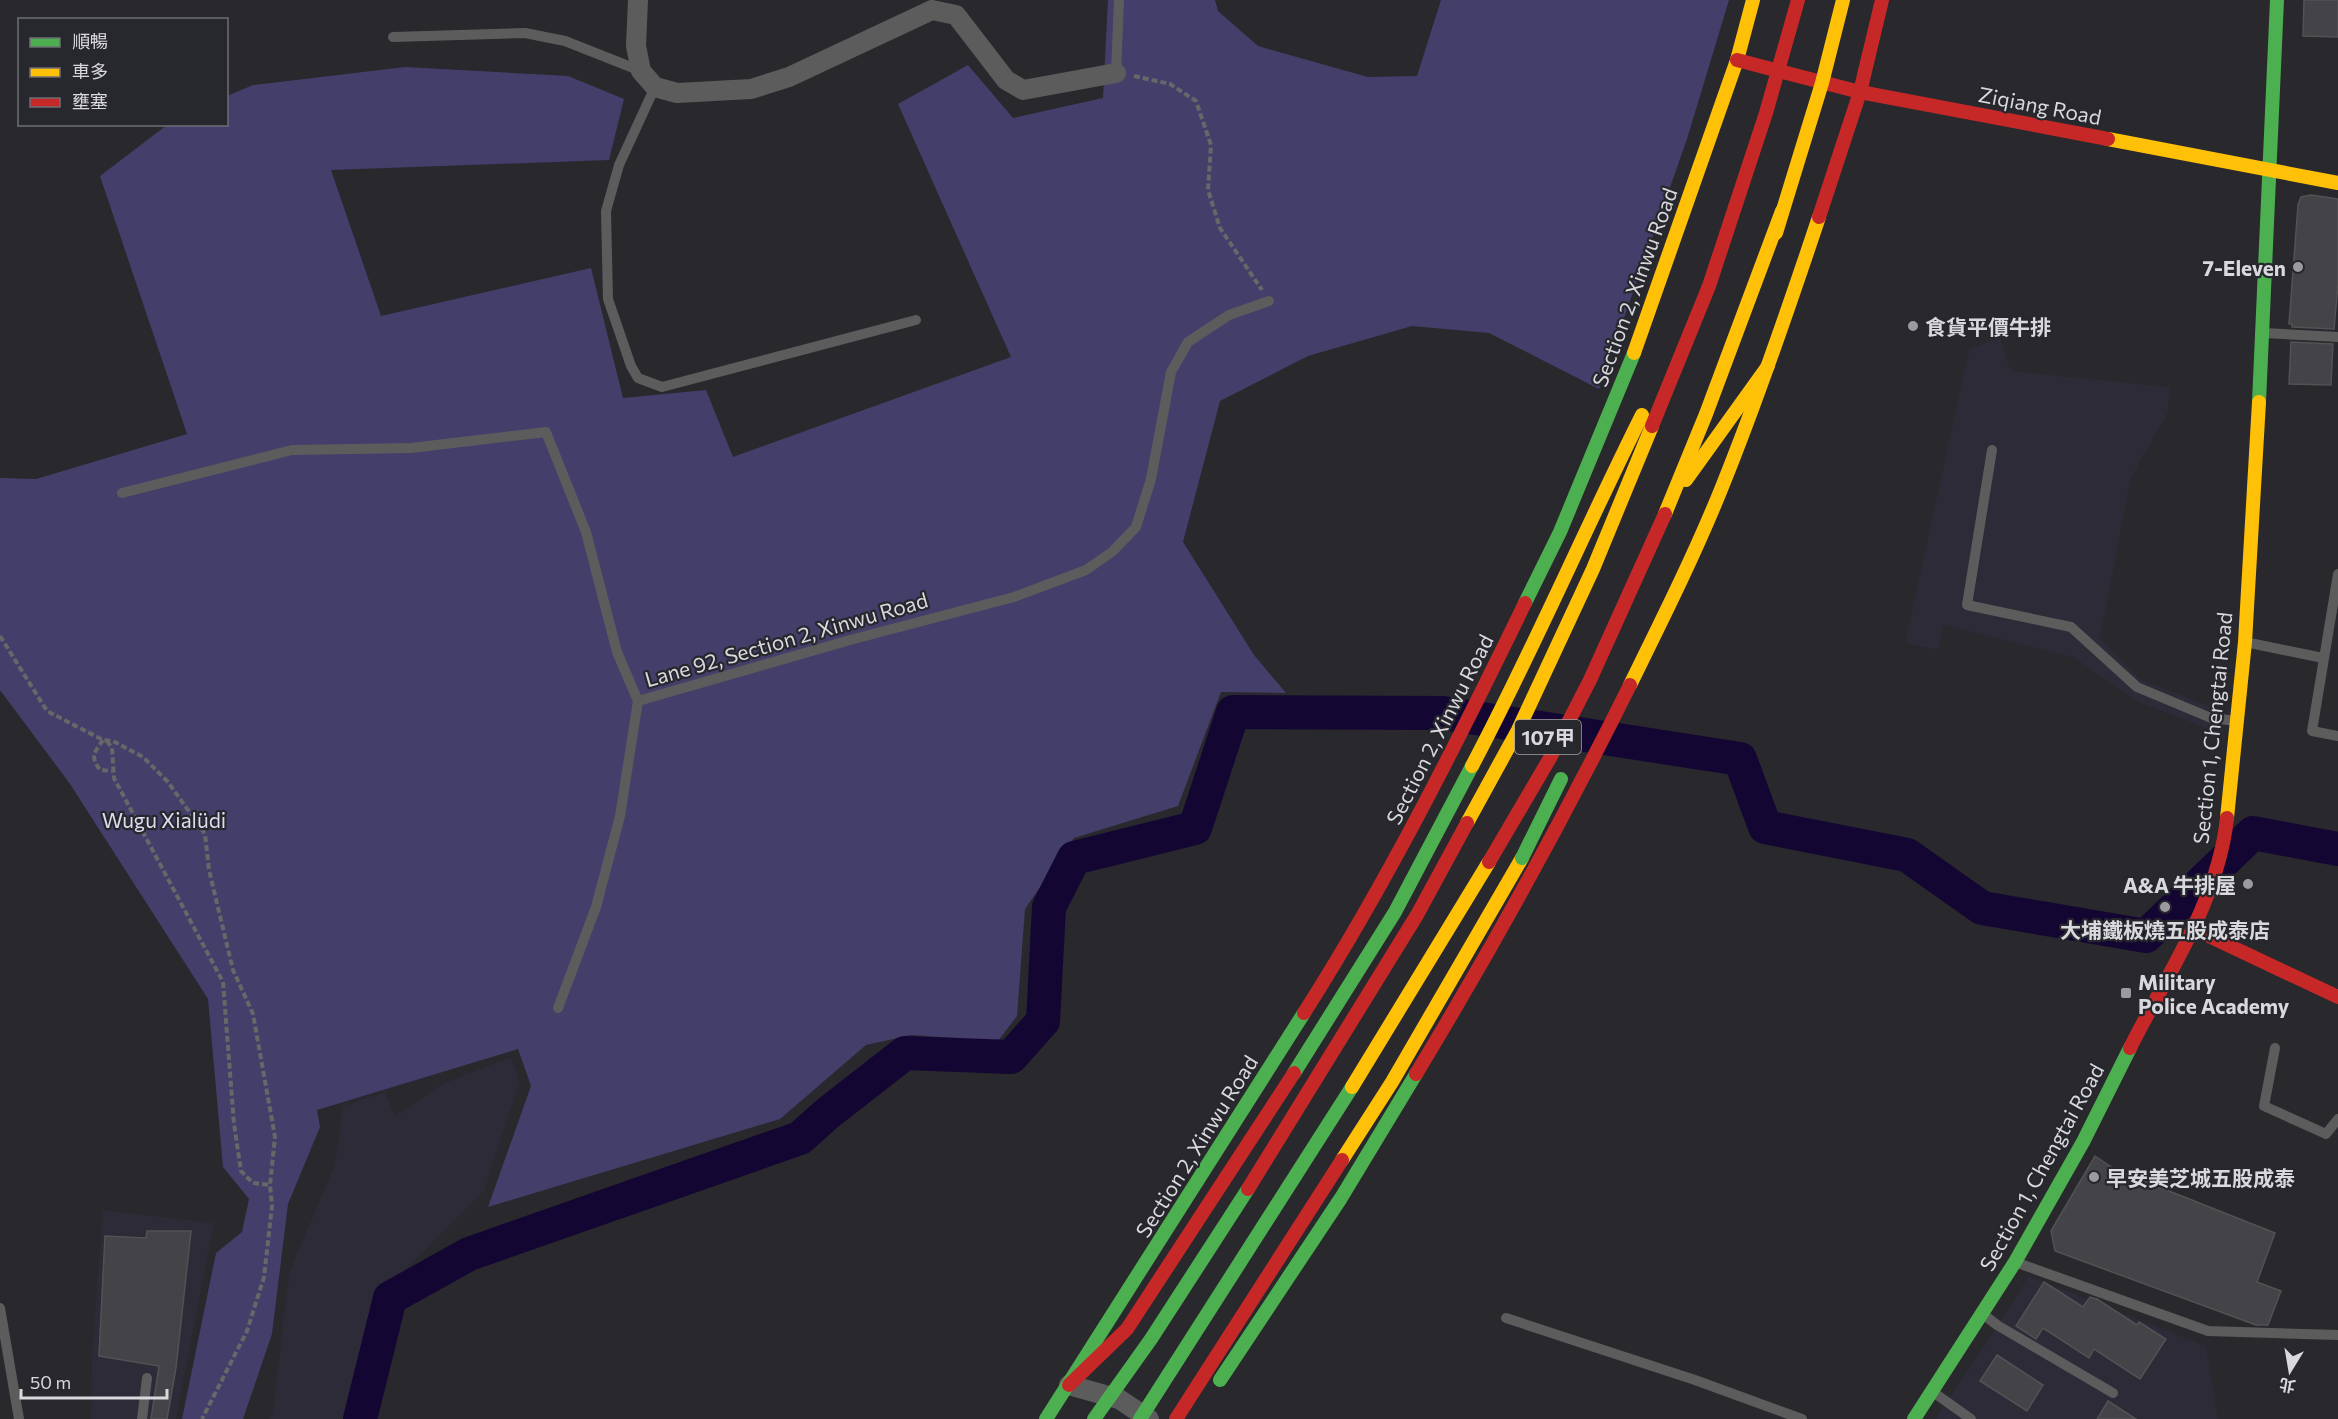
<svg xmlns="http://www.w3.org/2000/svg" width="2338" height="1419" viewBox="0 0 2338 1419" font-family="Commissioner,'Noto Sans TC',sans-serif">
  <rect width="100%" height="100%" fill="#28282d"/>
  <g fill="#2c2b37">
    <polygon points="2000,337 2011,371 2170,387 2168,412 2131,478 2100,639 2140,679 2225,712 2223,735 2137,701 2073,657 1943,625 1938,650 1905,643 1969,349"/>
    <polygon points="511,1057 520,1082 484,1191 378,1297 344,1419 269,1419 273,1412 289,1273 335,1164 343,1106 385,1092 395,1116 442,1084"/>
    <polygon points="103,1210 214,1223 176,1419 91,1419 92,1356"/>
    <polygon points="2029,1276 2206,1346 2218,1419 1936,1419"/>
  </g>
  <polygon fill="#443e6b" points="1108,0 1215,0 1218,11 1258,46 1368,77 1417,76 1441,0 1729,0 1687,139 1599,389 1489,333 1412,326 1308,356 1220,401 1183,542 1254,655 1286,693 1221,692 1178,806 1074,838 1025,909 1017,1016 998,1041 911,1035 866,1045 780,1119 488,1207 531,1086 518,1049 317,1110 320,1127 288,1204 272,1334 243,1419 182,1419 216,1253 242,1232 249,1199 223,1167 208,999 70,784 0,690 0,478 36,479 187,434 100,176 167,125 226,124 227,96 253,85 405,67 568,76 624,99 609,160 331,170 381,316 591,268 623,398 706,390 733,457 1011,357 898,104 968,65 1013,118 1103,98"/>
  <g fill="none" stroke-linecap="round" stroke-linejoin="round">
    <polyline stroke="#140633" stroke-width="34" points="360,1419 390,1298 469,1254 800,1138 828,1113 905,1053 1011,1057 1043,1021 1049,907 1074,858 1195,828 1233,712 1443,713 1740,759 1765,827 1907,855 1982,908 2146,936 2253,833 2338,849"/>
  </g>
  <g fill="#444448" stroke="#525255" stroke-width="1.5">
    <polygon points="2304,0 2338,0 2338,37 2303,36"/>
    <polygon points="2311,195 2338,199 2338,284 2334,329 2292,327 2292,324 2289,324 2298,205 2301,197"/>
    <polygon points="2291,342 2333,344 2331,385 2289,384"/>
    <polygon points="2095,1156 2116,1170 2275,1233 2257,1282 2281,1291 2268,1325 2256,1325 2055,1251 2051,1231"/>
    <polygon points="147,1231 191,1231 176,1368 167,1419 151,1419 159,1366 99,1356 105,1236 146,1238"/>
    <polygon points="2044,1282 2083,1307 2090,1297 2097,1299 2137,1325 2139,1322 2166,1339 2140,1379 2094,1349 2089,1358 2043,1328 2036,1339 2016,1326"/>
    <polygon points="1997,1355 2043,1385 2027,1411 1980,1381"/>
    <polygon points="2108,1401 2136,1419 2097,1419"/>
  </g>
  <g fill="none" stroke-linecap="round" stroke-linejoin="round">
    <g stroke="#676768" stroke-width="4" stroke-dasharray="6 3" stroke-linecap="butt">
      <polyline points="1134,76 1170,84 1196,101 1211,145 1208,190 1220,228 1262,290"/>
      <polyline points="0,636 47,711 103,740 113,741 143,757 168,782 205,834 209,870 233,970 253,1014 275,1137 270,1185 272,1206 264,1277 247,1331 202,1419"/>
      <path d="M103 740C94 753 90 756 100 770L113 771"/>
      <polyline points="107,741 112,748 114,778 223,982 234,1124 241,1171 253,1183 270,1185"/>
    </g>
    <g stroke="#5d5c5c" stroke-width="10">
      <polyline points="393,37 525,33 565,41 641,71"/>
      <polyline points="1116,73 1119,0"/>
      <polyline points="655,87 619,165 606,211 608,299 631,366 638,378 662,387 916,320"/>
      <polyline points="2264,333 2338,337"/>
      <polyline points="1992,450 1967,605 2071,627 2137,687 2211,718 2237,721"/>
      <polyline points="122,493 292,450 411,448 546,432 586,532 617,652 638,701 850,640 1014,597 1086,570 1112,552 1136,527 1151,479 1171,372 1188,342 1229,315 1269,301"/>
      <polyline points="2338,574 2312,731 2338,736"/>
      <polyline points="2245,642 2323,658"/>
      <polyline points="558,1008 596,907 620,816 638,701"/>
      <polyline points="2275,1048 2264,1106 2326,1134 2338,1119"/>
      <polyline points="2015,1262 2208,1331 2338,1335"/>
      <polyline points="0,1308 19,1419"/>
      <polyline points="1983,1314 1997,1325 2113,1393"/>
      <polyline points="1506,1318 1695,1380 1802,1419"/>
      <polyline points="1933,1392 1971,1419"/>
      <polyline points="142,1419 147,1378"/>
    </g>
    <g stroke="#5d5c5c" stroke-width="20">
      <polyline points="638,0 636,46 641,71 655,87 677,93 751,89 789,77 932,10 956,15 1006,80 1023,90 1116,73"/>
      <polyline points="1069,1385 1119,1399 1149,1419"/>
    </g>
    <g stroke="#4caf50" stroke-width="14">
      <polyline points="2259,402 2277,0"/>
      <polyline points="1525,603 1560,532 1634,353"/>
      <polyline points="1294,1073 1395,912 1472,766"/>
      <polyline points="1220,1380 1341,1198 1416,1074"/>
      <polyline points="1046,1419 1304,1013"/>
      <polyline points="1914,1419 2015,1262 2083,1142 2130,1048"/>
    </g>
    <g stroke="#ffc107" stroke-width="14">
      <polyline points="2108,139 2338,183"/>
      <polyline points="1634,353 1737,60 1753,0"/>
      <polyline points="1686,480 1768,366"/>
      <path d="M1630 685C1662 620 1695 554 1722 487 1758 398 1789 307 1819 217"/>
      <path d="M1472 766C1533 651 1584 531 1642 415"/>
      <polyline points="2227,818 2245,642 2259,402"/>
      <polyline points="1342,1160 1392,1082 1522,858"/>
    </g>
    <g stroke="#c62828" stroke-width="14">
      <polyline points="1737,60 1860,92 2108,139"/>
      <polyline points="1819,217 1860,92 1882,0"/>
      <polyline points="2194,929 2338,997"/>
      <path d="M1304 1013C1388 881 1457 743 1525 603"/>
      <path d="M2130 1048C2167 974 2218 902 2227 818"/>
      <path d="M1416 1074C1493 947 1564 818 1630 685"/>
      <polyline points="1069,1385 1127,1329 1294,1073"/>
      <polyline points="1176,1419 1342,1160"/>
    </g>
    <g stroke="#4caf50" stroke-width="14">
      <polyline points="1522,858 1561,779"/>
      <polyline points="1094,1419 1151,1339 1248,1189"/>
      <polyline points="1140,1419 1352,1087"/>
    </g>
    <g stroke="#ffc107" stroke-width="14">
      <polyline points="1776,233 1822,83 1843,0"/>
      <polyline points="1665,514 1706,414 1782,211"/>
      <polyline points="1467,823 1518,730 1593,569 1652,426"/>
      <polyline points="1352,1087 1489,862"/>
    </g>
    <g stroke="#c62828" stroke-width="14">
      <polyline points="1652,426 1709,286 1766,113 1798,0"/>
      <polyline points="1489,862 1550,758 1590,680 1665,514"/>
      <polyline points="1248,1189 1417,915 1467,823"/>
    </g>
  </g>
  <g fill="#9b9b9f" stroke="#27272e" stroke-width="2">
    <circle cx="2298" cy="267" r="6"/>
    <circle cx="1913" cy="326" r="6"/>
    <circle cx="2248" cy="884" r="6"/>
    <circle cx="2165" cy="907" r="6"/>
    <rect x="2120" y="987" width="12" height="12" rx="3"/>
    <circle cx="2094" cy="1177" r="6"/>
  </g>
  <g text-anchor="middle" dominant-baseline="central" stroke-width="4.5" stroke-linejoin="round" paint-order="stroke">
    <rect fill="#27272e" stroke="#a4a4a8" stroke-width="1.5" x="1515" y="720" width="66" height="34" rx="4.5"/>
    <g font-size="20" font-weight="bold" fill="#d9d9dd">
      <text x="1548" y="737">107甲</text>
    </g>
    <g font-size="21" fill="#d9d9dd" stroke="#27272e">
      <text transform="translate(2040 105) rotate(11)">Ziqiang Road</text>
      <text transform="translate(1634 287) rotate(-70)">Section 2, Xinwu Road</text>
      <text transform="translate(786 639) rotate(-16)">Lane 92, Section 2, Xinwu Road</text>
      <text transform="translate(2212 728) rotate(-84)">Section 1, Chengtai Road</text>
      <text transform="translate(1439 729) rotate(-63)">Section 2, Xinwu Road</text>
      <text transform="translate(1196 1146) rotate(-58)">Section 2, Xinwu Road</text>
      <text transform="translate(2041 1167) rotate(-61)">Section 1, Chengtai Road</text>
    </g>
    <g font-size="21" font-weight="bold" fill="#d9d9dd" stroke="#27272e" text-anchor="start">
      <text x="2286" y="267" text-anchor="end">7-Eleven</text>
      <text x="1925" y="326">食貨平價牛排</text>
      <text x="2236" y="884" text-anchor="end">A&amp;A 牛排屋</text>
      <text x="2165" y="929" text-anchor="middle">大埔鐵板燒五股成泰店</text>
      <text x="2138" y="981">Military<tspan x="2138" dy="24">Police Academy</tspan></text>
      <text x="2106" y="1177">早安美芝城五股成泰</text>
    </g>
    <g font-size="21" fill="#dcdbef" stroke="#27272e">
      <text x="164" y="819">Wugu Xialüdi</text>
    </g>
  </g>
  <rect x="18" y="18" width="210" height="108" fill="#27272e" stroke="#6e6e74" stroke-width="1.5"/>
  <rect x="30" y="38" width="30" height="9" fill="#4caf50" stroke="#6e6e74" stroke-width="1.5"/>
  <text x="72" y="48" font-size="18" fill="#d9d9dd">順暢</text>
  <rect x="30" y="68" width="30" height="9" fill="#ffc107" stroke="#6e6e74" stroke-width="1.5"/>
  <text x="72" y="78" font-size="18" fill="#d9d9dd">車多</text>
  <rect x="30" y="98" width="30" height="9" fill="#c62828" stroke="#6e6e74" stroke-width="1.5"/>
  <text x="72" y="108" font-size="18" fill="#d9d9dd">壅塞</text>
  <g transform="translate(2290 1371) rotate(191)" stroke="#27272e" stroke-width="4.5" paint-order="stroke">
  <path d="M0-4.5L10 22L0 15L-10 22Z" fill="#d9d9dd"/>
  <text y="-9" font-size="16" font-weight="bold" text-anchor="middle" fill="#d9d9dd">北</text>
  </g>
  <path d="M21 1389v9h146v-9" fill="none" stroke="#d9d9dd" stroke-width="3"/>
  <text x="30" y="1389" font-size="18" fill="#d9d9dd" stroke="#27272e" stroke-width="4.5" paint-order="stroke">50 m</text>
</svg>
